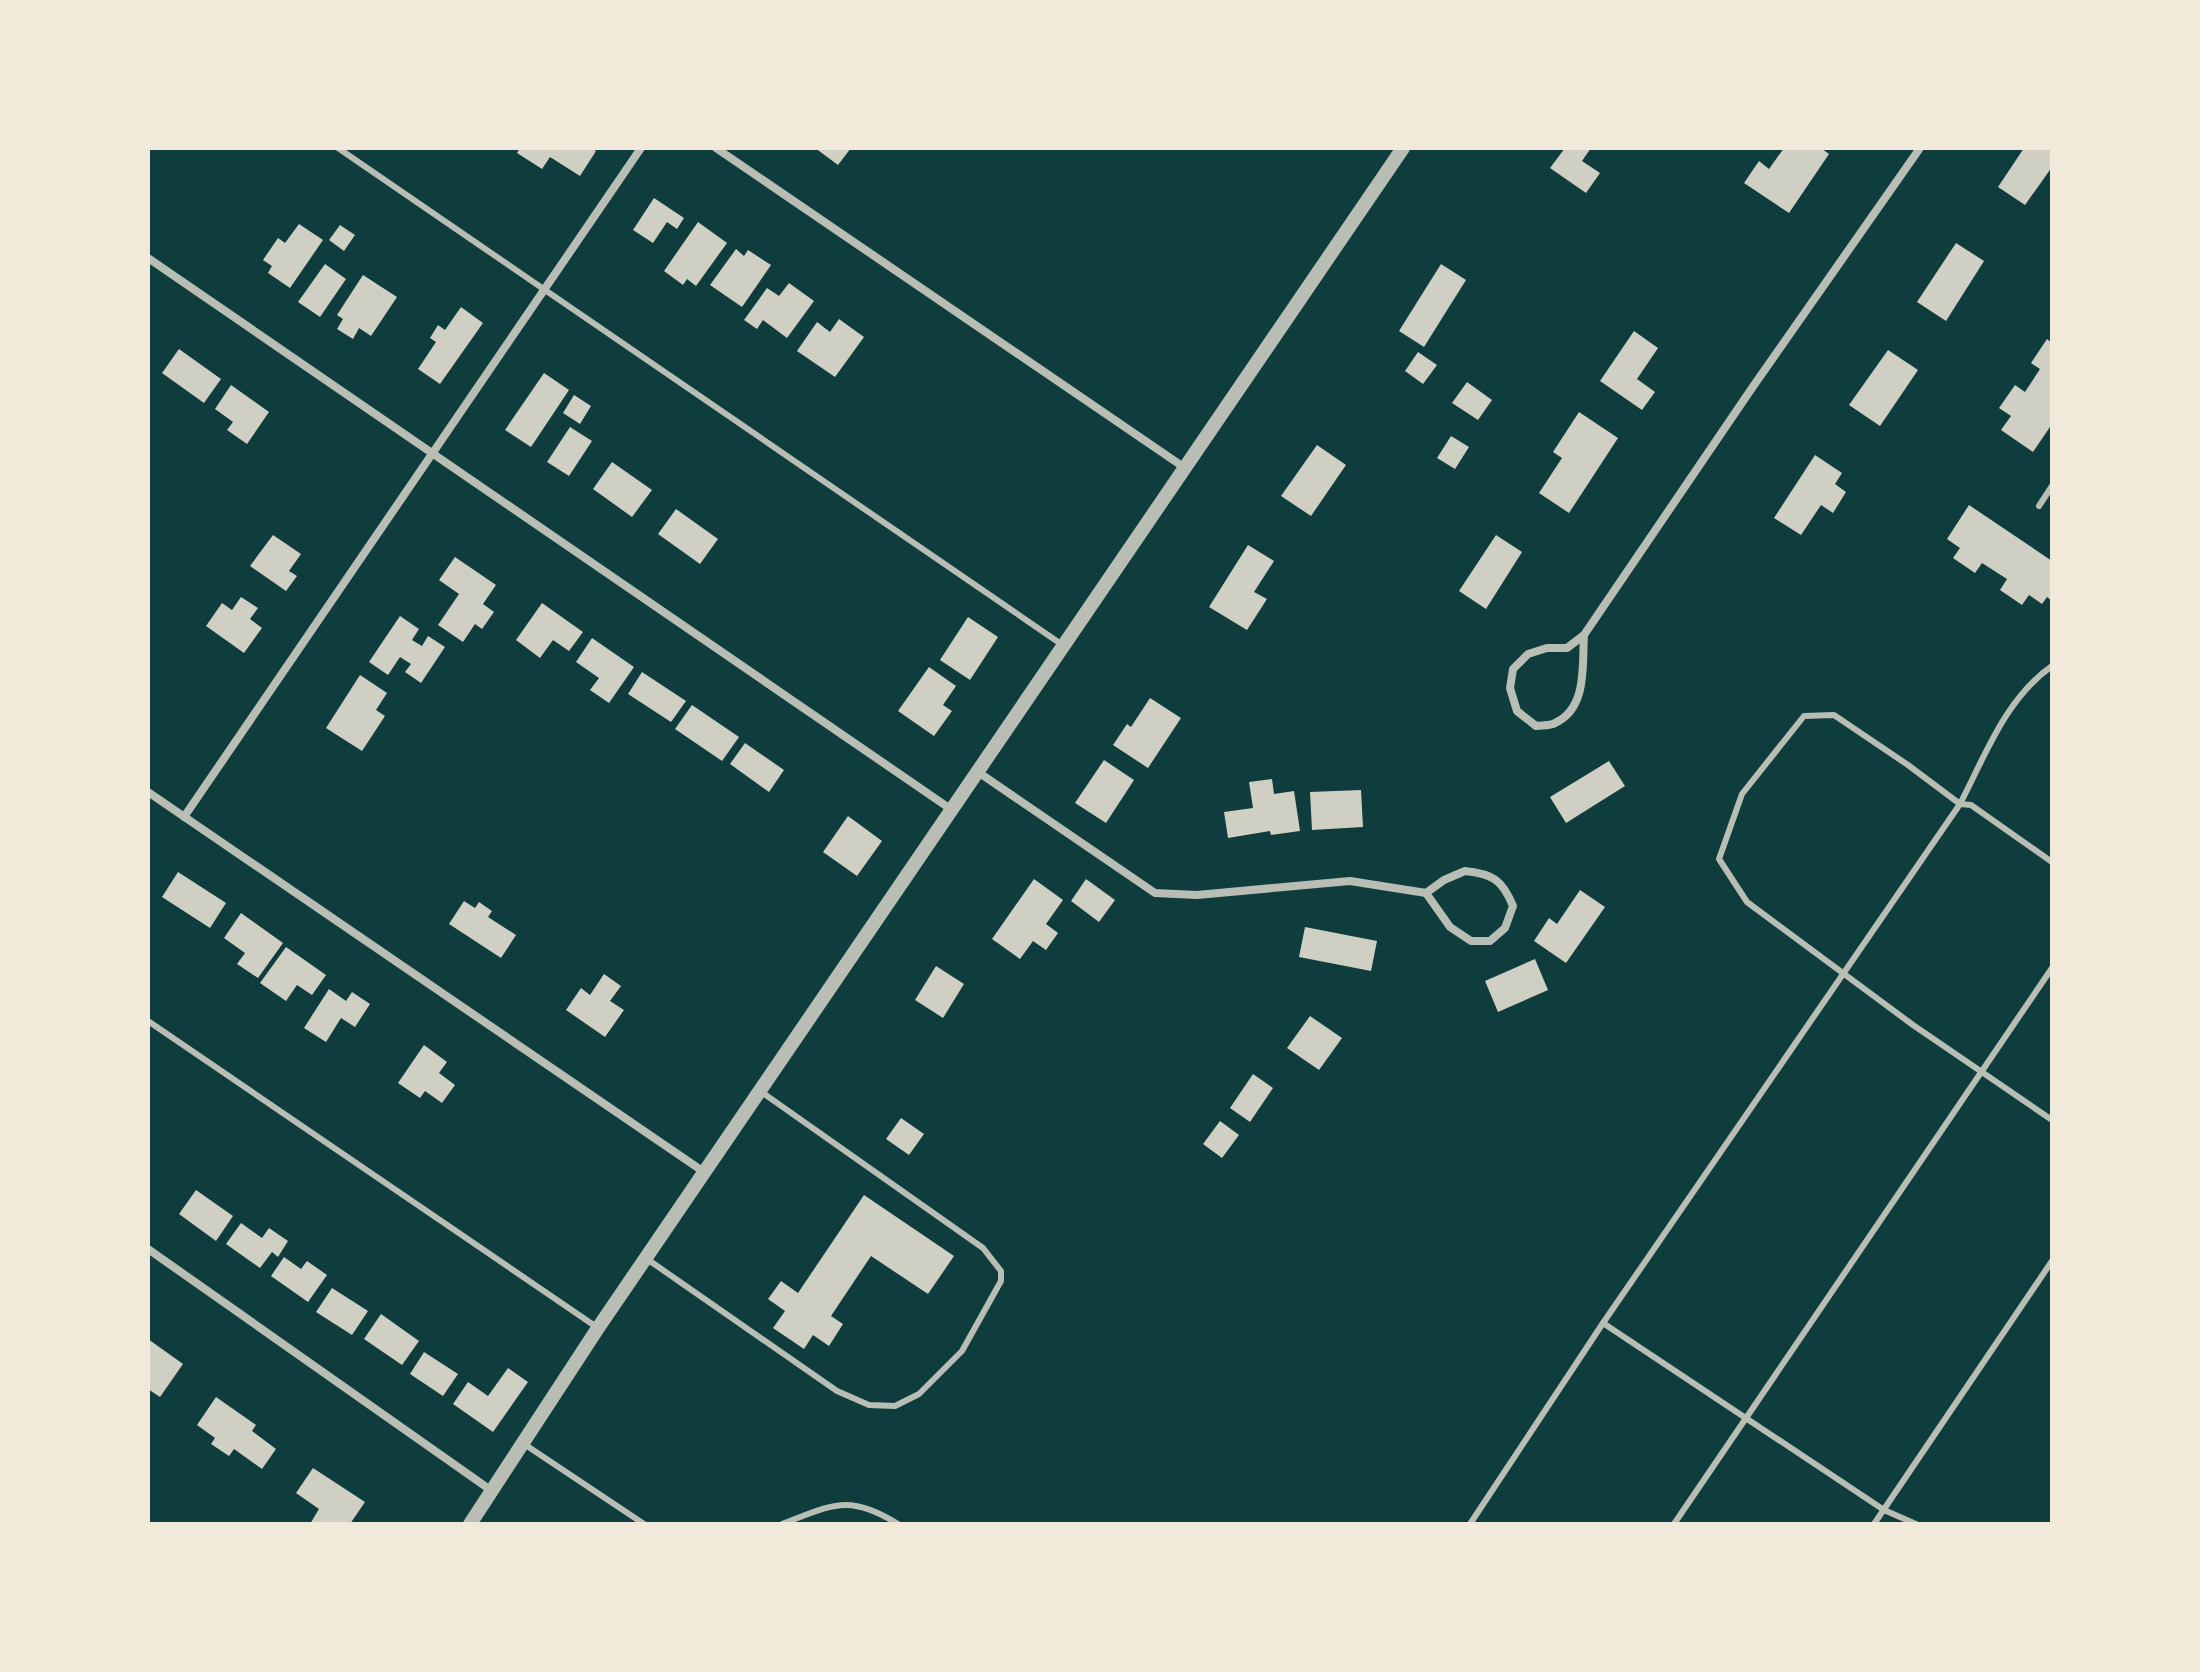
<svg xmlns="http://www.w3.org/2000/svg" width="2200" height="1672" viewBox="0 0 2200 1672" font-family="Overpass,sans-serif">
  <rect width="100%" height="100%" fill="#0f3d3e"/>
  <g fill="#cfcfc3">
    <polygon points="520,148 591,148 596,151 580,176 550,157 542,169 517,153"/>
    <polygon points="815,148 851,148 838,165"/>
    <polygon points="1565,148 1591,148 1582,161 1600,173 1586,193 1550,168"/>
    <polygon points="1784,148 1821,148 1829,154 1789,213 1744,183 1759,161 1769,169"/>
    <polygon points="2024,148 2052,148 2052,167 2025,205 1998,187"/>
    <polygon points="654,198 684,218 677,229 667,222 653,243 633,230"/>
    <polygon points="698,222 727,243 696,286 687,279 683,285 664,271"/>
    <polygon points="299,224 323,240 290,288 268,273 272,266 263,260 278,238 285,243"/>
    <polygon points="340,225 355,235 344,251 329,240"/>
    <polygon points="1956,243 1984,261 1946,321 1917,302"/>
    <polygon points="736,249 744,256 748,250 771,265 742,307 710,285"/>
    <polygon points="325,264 346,279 320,317 298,302"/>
    <polygon points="1441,264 1466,280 1424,347 1399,331"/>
    <polygon points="363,275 397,297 371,336 359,328 353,339 337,329 343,319 337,315"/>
    <polygon points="789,283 814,301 787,338 763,320 757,329 744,320 767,288 779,296"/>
    <polygon points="461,307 483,323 440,384 418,369 436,342 430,338 438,325 445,330"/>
    <polygon points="839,319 864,337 835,377 797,351 817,322 830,332"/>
    <polygon points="1634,331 1658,348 1637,379 1655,392 1642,410 1600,381"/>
    <polygon points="2047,339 2052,343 2052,424 2033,452 2001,430 2011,416 1999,408 2015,385 2025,392 2040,369 2031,363"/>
    <polygon points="179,349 221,379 204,403 162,373"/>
    <polygon points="1888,350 1918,370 1880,426 1849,405"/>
    <polygon points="1418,352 1437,365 1423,384 1405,371"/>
    <polygon points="544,373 569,390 531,447 505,430"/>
    <polygon points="1467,382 1492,400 1478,420 1452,403"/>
    <polygon points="231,385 269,412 247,444 227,430 233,422 215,409"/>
    <polygon points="574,395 591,406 580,424 563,413"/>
    <polygon points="1579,412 1618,438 1569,513 1539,493 1562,458 1553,452"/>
    <polygon points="570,427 592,441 569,476 547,462"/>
    <polygon points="1451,436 1469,447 1455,469 1437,458"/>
    <polygon points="1317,445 1346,465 1311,516 1281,496"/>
    <polygon points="1815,455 1842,473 1835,484 1846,492 1833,513 1821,505 1801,535 1774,518"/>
    <polygon points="612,462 652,490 632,517 593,489"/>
    <polygon points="1969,505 2052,561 2052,601 2047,597 2042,604 2029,595 2022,605 2000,590 2007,579 1982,563 1975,573 1953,558 1960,548 1947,539"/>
    <polygon points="676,509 718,539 700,564 658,534"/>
    <polygon points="273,535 301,554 289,571 297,576 286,591 250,566"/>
    <polygon points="1496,535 1522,552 1486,609 1459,591"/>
    <polygon points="1248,545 1274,561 1254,592 1267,599 1247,630 1209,607"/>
    <polygon points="455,557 496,585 483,604 494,612 482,629 475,624 463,642 438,625 459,594 439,580"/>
    <polygon points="241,597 258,608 250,619 262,628 244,653 206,626 222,603 232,610"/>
    <polygon points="542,603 583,632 569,651 553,640 540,658 516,640"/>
    <polygon points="400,616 419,629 412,640 422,646 428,636 445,647 421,683 405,672 411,664 400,657 388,675 369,662"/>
    <polygon points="968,617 998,637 970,680 940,660"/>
    <polygon points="592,638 634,667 609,703 590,690 599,678 576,662"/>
    <polygon points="929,667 956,686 943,705 952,711 934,736 898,711"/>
    <polygon points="642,672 686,701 671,722 628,694"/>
    <polygon points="360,675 387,693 376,710 385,716 362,751 326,728"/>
    <polygon points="1150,698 1181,718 1148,768 1113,745 1127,724 1131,727"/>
    <polygon points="692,705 739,737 722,761 675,729"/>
    <polygon points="745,743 784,770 769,792 730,764"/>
    <polygon points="1104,760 1134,780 1106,823 1075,803"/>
    <polygon points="1609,761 1625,786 1566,823 1550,797"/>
    <polygon points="1272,779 1274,794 1294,791 1300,831 1271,835 1270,831 1228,838 1224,812 1253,808 1249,782"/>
    <polygon points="1361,790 1363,827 1312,830 1310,792"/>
    <polygon points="848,816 882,841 857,876 823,852"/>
    <polygon points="178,872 226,903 210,928 162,897"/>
    <polygon points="1034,879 1063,900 1046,924 1058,933 1046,950 1033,941 1020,959 992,939"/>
    <polygon points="1086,879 1115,900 1099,922 1071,901"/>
    <polygon points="1580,890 1605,907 1566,963 1534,941 1549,918 1557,924"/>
    <polygon points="464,901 475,908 479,902 492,911 488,917 516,935 501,958 449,924"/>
    <polygon points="241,913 283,943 258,978 237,964 245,953 224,938"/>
    <polygon points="1305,927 1377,941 1371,971 1299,957"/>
    <polygon points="286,947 326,975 312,995 297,985 286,1001 260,983"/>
    <polygon points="1535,959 1548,990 1498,1012 1485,981"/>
    <polygon points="936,966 964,984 943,1018 915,1000"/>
    <polygon points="604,974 621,986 610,1001 624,1010 605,1037 566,1010 581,988 590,995"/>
    <polygon points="329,989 346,1001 352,992 370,1004 355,1027 341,1018 326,1042 304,1028"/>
    <polygon points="1310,1016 1342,1038 1319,1070 1287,1048"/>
    <polygon points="424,1045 447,1062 439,1073 455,1085 442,1103 425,1091 420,1098 398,1083"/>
    <polygon points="1253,1074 1273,1088 1250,1122 1230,1108"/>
    <polygon points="901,1118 924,1134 909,1155 886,1139"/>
    <polygon points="1220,1121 1239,1135 1222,1158 1203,1144"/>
    <polygon points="196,1190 233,1216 216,1241 179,1214"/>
    <polygon points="864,1195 954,1256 928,1294 871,1256 831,1316 843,1324 829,1346 813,1335 804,1349 773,1328 785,1311 768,1299 781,1281 798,1293"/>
    <polygon points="241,1223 262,1238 269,1228 288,1241 278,1257 272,1252 260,1268 226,1244"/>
    <polygon points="284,1257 301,1269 307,1261 327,1275 308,1302 271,1276"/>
    <polygon points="332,1288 368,1311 352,1335 316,1312"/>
    <polygon points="381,1314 419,1341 402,1365 364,1339"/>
    <polygon points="148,1339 183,1364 160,1397 148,1389"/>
    <polygon points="424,1352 458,1374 443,1396 410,1374"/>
    <polygon points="508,1368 528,1382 493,1432 453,1404 468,1382 488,1396"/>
    <polygon points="216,1397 256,1425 252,1431 276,1449 262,1469 234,1449 229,1456 211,1444 215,1438 197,1425"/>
    <polygon points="313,1468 365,1502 350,1524 310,1524 319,1509 296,1493"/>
  </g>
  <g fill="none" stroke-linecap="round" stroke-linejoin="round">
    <g stroke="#b8beb3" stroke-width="6">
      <polyline points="338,148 1064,646"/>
      <polyline points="2039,506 2052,486"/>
      <polyline points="2052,862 1971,805 1960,804 1908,765 1834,715 1804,716 1742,794 1719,859 1747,902 1913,1025 2052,1120"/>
      <polyline points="148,1021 598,1328"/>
      <polyline points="647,1259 837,1391 869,1405 895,1406 919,1394 962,1351 1001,1281 1001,1271 983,1248 760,1091"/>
      <polyline points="1603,1323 1884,1510 1916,1524"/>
      <polyline points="524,1444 644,1524"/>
      <path d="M782 1524C833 1505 848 1493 898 1524"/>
      <path d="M1470 1524 1603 1323 1960 804C1985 756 2006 698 2052 666"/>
      <polyline points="1674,1524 2052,968"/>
      <polyline points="1874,1524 2052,1261"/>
    </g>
    <g stroke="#b8beb3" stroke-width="8">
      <polyline points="716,148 1185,468"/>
      <polyline points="148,258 952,810"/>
      <path d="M1584 635C1582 664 1588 708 1555 723 1550 726 1542 725 1536 726L1517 711 1510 688 1513 669 1528 654 1547 648H1567L1584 635 1752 388 1920 148"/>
      <polyline points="978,772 1155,893 1197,895 1350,881 1426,893"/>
      <polyline points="148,792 704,1172"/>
      <polyline points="184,817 641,148"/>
      <path d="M1465 871C1492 874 1502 879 1513 906L1505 928 1490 941H1471L1450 927 1426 893 1444 880Z"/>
      <polyline points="148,1249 492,1491"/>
    </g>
    <polyline stroke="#b8beb3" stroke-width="14" points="470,1524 598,1328 1403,148"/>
  </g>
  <rect width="2200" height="1672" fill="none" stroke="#f1e9da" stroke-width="300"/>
</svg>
